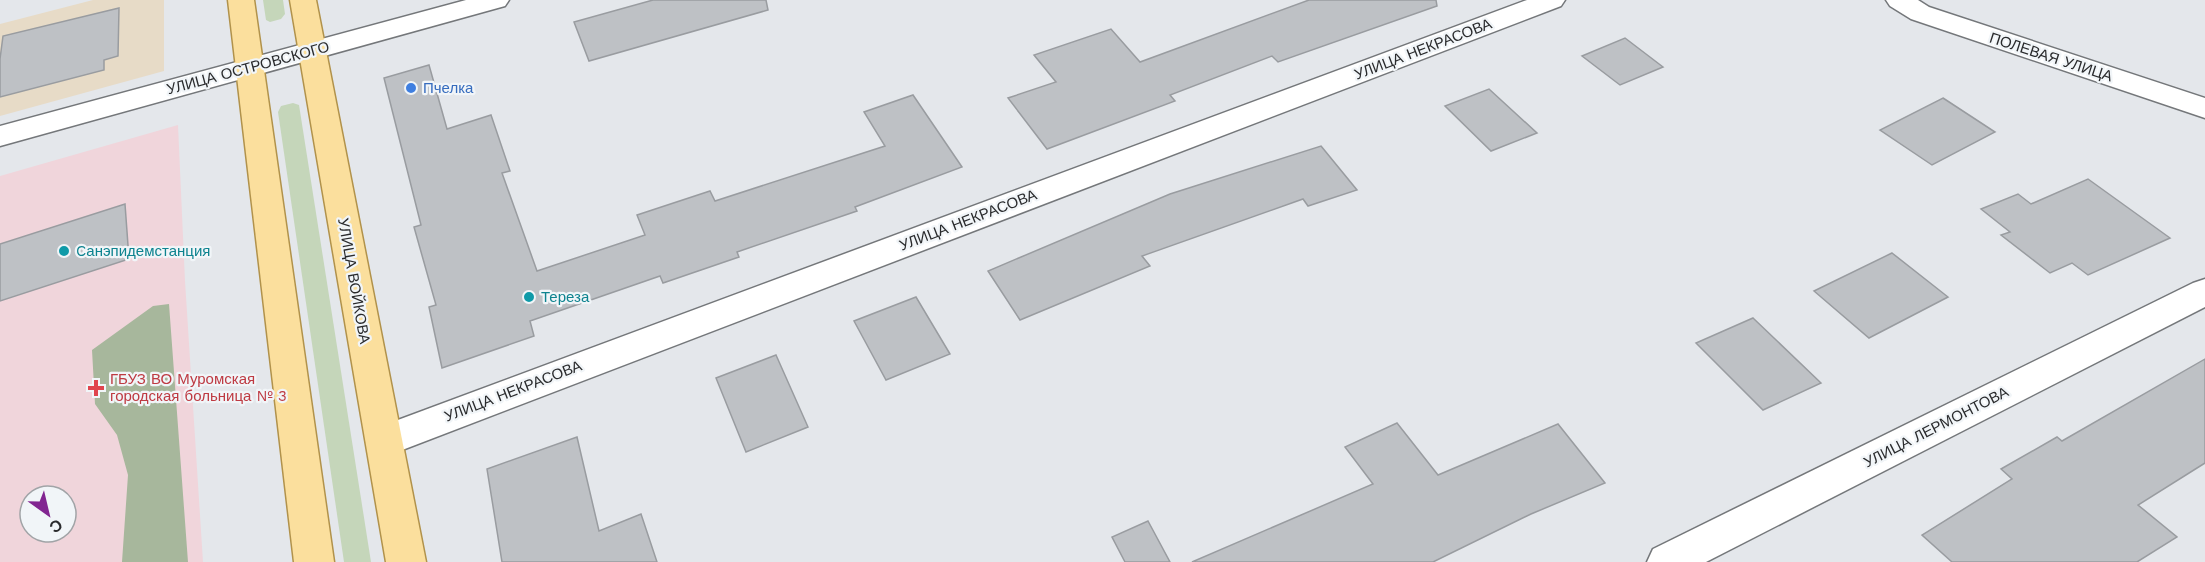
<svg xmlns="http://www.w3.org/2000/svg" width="2205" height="562" viewBox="0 0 2205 562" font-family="'Work Sans',sans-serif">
  <rect width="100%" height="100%" fill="#e4e7eb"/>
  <polygon fill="#e7dbc7" points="93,0 164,0 164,71 0,116 0,24"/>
  <path fill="#f0d5db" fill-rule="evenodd" d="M178 125 185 281 203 562H0V176ZM30 496H66V532H30Z"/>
  <g fill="#c5d6ba">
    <polygon points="263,0 283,0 285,14 281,19 270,22 266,20"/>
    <polygon points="293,103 299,105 371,562 344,562 278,112 281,106"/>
  </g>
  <polygon fill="#a7b79c" points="169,304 188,562 122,562 128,475 117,435 95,404 92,350 153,306"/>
  <g fill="#bec1c5" stroke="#999ca0" stroke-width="1.5">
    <polygon points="653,0 766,0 768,10 589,61 574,22"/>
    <polygon points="1309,0 1436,0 1437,6 1278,62 1272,56 1170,95 1175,101 1047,149 1008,98 1056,82 1034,55 1111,29 1140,62"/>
    <polygon points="119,8 118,56 104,60 104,70 0,97 0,59 3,36"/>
    <polygon points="1625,38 1663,67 1620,85 1582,56"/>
    <polygon points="429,65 447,129 491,115 510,171 502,173 537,271 645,235 637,215 710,191 715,201 885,146 864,112 913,95 962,167 855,207 857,211 737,252 739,257 663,283 660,276 530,321 534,336 442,368 429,307 436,305 414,227 421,225 384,78"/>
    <polygon points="1489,89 1537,133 1491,151 1445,106"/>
    <polygon points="1943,98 1995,132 1932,165 1880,130"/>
    <polygon points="1321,146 1357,190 1308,206 1303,199 1142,256 1150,266 1020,320 988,271 1170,194"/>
    <polygon points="2088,179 2170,238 2088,275 2072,263 2050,273 2001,235 2010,232 1981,209 2018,194 2031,204"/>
    <polygon points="125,204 129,259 0,301 0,244"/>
    <polygon points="1892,253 1948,297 1869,338 1814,291"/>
    <polygon points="916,297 950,354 886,380 854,321"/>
    <polygon points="1753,318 1821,383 1763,410 1696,343"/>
    <polygon points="776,355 808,427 746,452 716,378"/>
    <polygon points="2205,359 2205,463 2138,505 2177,537 2137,562 1952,562 1922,535 2012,479 2001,469 2057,437 2062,441"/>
    <polygon points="1397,423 1438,475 1558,424 1605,483 1531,514 1433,562 1192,562 1373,484 1345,447"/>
    <polygon points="577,437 599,531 641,514 657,562 502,562 487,469"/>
    <polygon points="1148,521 1170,562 1125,562 1112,537"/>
  </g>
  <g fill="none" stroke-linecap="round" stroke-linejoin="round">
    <g stroke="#74777a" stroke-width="3">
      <g id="minor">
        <polygon points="466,0 509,0 505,6 0,146 0,126"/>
        <polygon points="1527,0 1565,0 1561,6 397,452 384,456 371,452 366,441 371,430"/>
        <polygon points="1886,0 1918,0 1929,7 2205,98 2205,118 1911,19 1890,6"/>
        <polygon points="2205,279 2205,307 1706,562 1647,562 1653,549 2193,283"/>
      </g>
    </g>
    <g stroke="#b1924b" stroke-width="3">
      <g id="major">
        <polygon points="228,0 254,0 334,562 294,562"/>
        <polygon points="290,0 316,0 426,562 386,562"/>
      </g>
    </g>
    <use href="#minor" fill="#fff" fill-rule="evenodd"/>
    <use href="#major" fill="#fbdf9d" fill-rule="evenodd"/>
  </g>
  <circle fill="#3f7fe0" stroke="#f1f5f8" stroke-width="2" cx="411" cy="88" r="6"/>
  <g fill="#0f9aa8" stroke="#f1f5f8" stroke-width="2">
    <circle cx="64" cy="251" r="6"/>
    <circle cx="529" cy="297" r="6"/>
  </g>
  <path fill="#e0444e" stroke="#f1f5f8" stroke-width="2" d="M93 379h6v6h6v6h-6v6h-6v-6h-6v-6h6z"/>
  <g text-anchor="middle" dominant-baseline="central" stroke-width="4.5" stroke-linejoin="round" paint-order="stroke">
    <g font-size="15" fill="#2a2b2d" stroke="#f1f5f8">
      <text transform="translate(1423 49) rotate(-21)">УЛИЦА НЕКРАСОВА</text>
      <text transform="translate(2051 57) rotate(18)">ПОЛЕВАЯ УЛИЦА</text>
      <text transform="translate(248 68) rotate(-15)">УЛИЦА ОСТРОВСКОГО</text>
      <text transform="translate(968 220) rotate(-21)">УЛИЦА НЕКРАСОВА</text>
      <text transform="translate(354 281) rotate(80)">УЛИЦА ВОЙКОВА</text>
      <text transform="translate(513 391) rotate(-21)">УЛИЦА НЕКРАСОВА</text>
      <text transform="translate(1936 427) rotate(-27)">УЛИЦА ЛЕРМОНТОВА</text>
    </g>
    <g font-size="15" fill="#366cbe" stroke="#f1f5f8" text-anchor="start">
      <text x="423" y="88">Пчелка</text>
    </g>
    <g font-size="15" fill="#0d838f" stroke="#f1f5f8" text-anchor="start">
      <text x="76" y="251">Cанэпидемстанция</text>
      <text x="541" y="297">Тереза</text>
    </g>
    <g font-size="15" fill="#be3a42" stroke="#f1f5f8" text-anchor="start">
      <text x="110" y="379">ГБУЗ ВО Муромская<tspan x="110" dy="17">городская больница № 3</tspan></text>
    </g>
  </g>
  <g transform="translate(48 514) rotate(146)"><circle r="28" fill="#f1f5f8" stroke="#a1a4a7" stroke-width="1.5"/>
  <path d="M0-4.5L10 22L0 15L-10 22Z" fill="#822591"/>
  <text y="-9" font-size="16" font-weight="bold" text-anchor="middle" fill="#2a2b2d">С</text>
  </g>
</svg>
